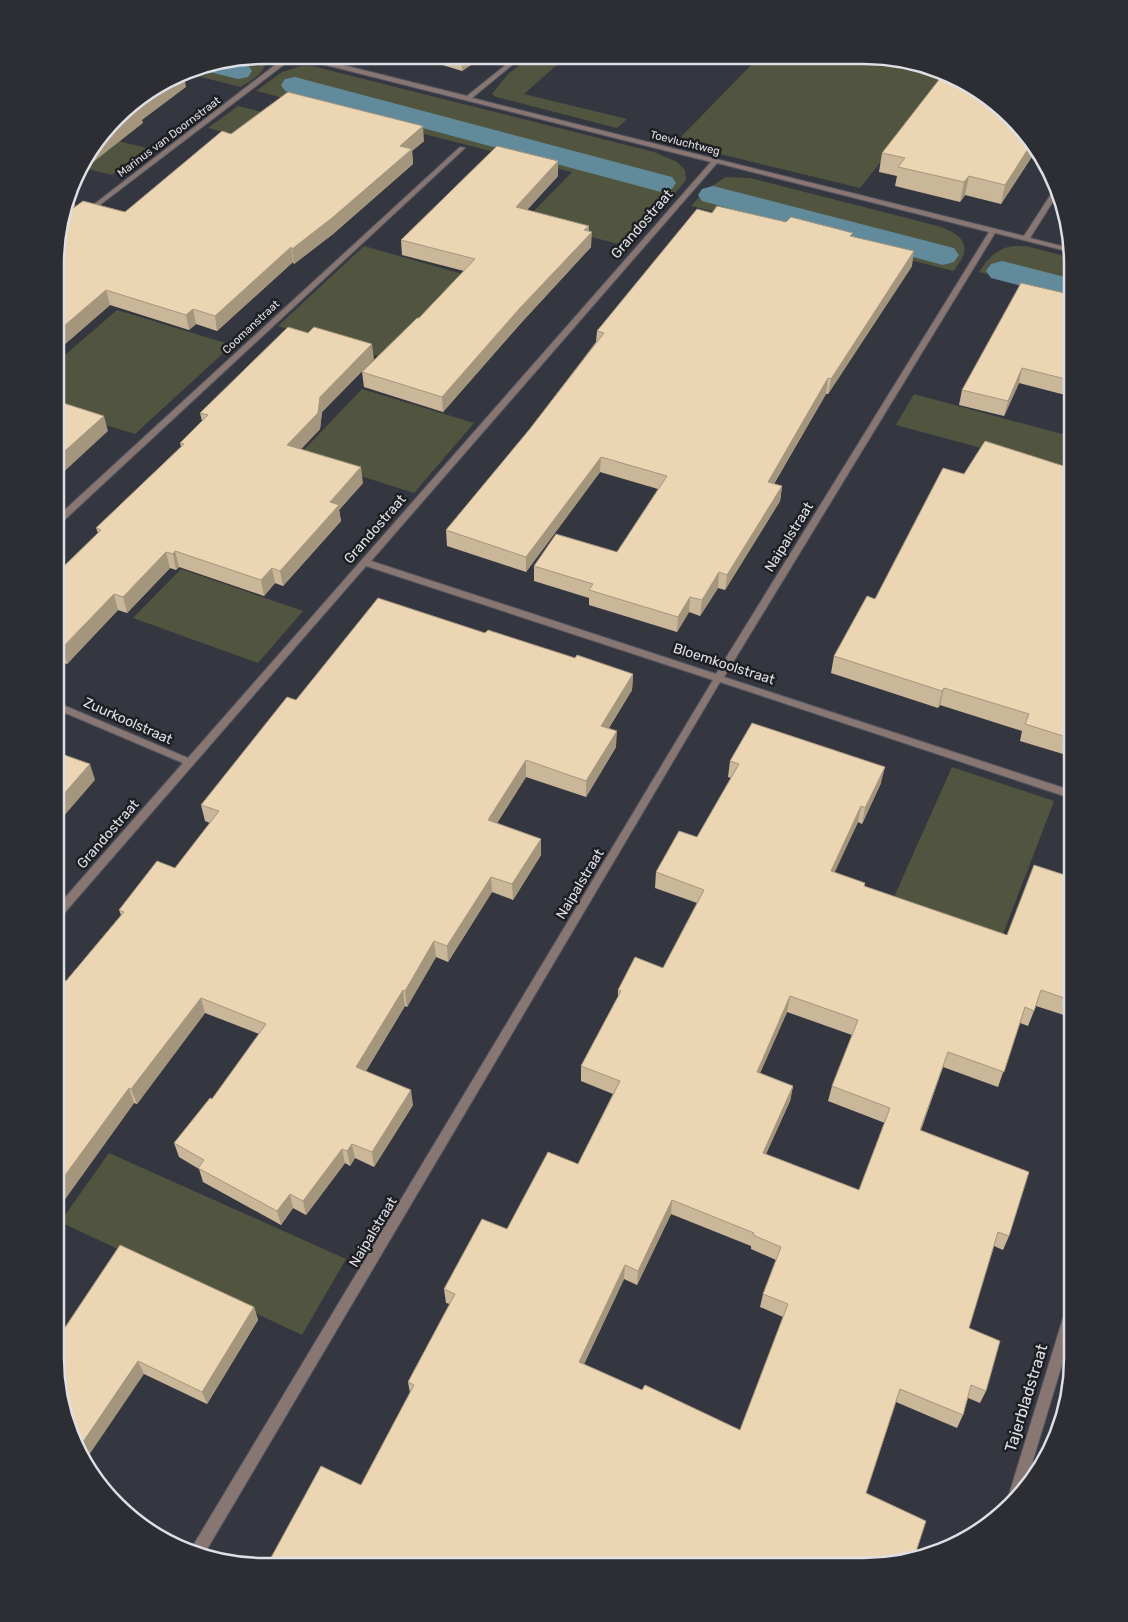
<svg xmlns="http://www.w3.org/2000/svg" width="1128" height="1622" viewBox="0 0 1128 1622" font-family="Rubik,sans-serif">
  <rect width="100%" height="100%" fill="#353740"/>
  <g fill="#51543e">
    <path d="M261 55 266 62C264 74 250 81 241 87L185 73 196 66Z"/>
    <polygon points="531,56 567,56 524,94 627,119 617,128 496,97 492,94 508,74"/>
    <polygon points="760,56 892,57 944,71 950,74 860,188 675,143"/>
    <polygon points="301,66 312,66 654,152 677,162 685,170 686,180 630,247 525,220 572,172 256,91 282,72"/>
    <polygon points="238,106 335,130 306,153 208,128"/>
    <polygon points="102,137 147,148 112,175 80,167"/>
    <path d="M726 177 750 178 938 226C949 230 968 237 964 253 963 259 957 265 954 271L691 206 707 189Z"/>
    <polygon points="364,246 466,275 385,358 278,326"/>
    <path d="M1013 246H1026L1072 258 1073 296 979 272C988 258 996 249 1013 246Z"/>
    <polygon points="117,310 232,345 135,434 57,410 57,362"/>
    <polygon points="362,389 474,423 414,493 298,456"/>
    <polygon points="914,394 1073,437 1073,473 896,425"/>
    <polygon points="181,569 303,611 258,663 133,618"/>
    <polygon points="952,767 1054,801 999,945 890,906"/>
    <polygon points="109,1153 346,1259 302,1335 60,1222"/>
  </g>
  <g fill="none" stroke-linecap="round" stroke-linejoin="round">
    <g fill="#618b9a" fill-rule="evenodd">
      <polygon points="230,61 248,65 252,71 248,77 238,79 201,70 198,66"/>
      <polygon points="295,77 672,177 676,183 672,189 661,192 285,91 281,85 285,79"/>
      <polygon points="713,186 954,248 959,255 954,262 943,265 702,201 698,195 702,189"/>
      <polygon points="1002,261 1073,279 1073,299 991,278 986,271 991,264"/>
    </g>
    <g stroke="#54555e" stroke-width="2">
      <g id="minor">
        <path d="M288 55H303L467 96 517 56H523L472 98 1024 236 1053 191 1056 189 1057 195 1030 238 1069 248 1070 252 995 233 724 677 1073 791V799L720 682 203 1556 190 1553 191 1549 713 680 366 566 60 918 56 919V908L183 763 56 709V702L188 758 711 162 294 57 88 214H84V212ZM717 163 989 232 716 674 371 561Z"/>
        <polygon points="460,147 465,148 59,525 56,526 56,518"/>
        <polygon points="1073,1299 1073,1328 1024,1490 1010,1506 1007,1501 1067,1305 1069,1301"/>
      </g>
    </g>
    <use href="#minor" fill="#887673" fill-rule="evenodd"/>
  </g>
  <g fill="#cab79a" fill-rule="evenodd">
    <polygon points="422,55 484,56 462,71 423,59"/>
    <polygon points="231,134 424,141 412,151 413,164 333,234 294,264 293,262 217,331 196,324 189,330 110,305 57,351 57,236 75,207 125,212"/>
    <polygon points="882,153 1033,155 1001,204 965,195 960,202 895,186 897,176 879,172"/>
    <polygon points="558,161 558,176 527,210 589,226 589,232 591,247 521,323 443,412 364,387 362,372 419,318 464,271 402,255 401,240"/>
    <polygon points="712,213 786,222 852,237 912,266 828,394 826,394 774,484 782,486 780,501 725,590 718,588 700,616 689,612 677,632 589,605 589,598 534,581 534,566 617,552 658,489 600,472 526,572 447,546 446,530 529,430 596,342 597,331"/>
    <polygon points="1073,295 1073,397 1019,383 1004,416 959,405 962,390"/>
    <polygon points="374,359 322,412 320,429 301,449 363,483 339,510 341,521 283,586 275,583 264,596 179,567 176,570 170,568 127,613 118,610 67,664 56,660 56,574 98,533 96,528 181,447 180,443 202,421 200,413"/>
    <polygon points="1073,469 1073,757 1020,741 1022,731 940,705 938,708 831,673 834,656 964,474"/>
    <polygon points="485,633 633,674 632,690 609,728 616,747 586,797 526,777 497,823 541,839 541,855 513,900 492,892 448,962 436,957 407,1007 405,1006 366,1071 413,1105 374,1167 355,1158 350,1166 345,1163 306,1215 293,1208 281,1225 203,1182 199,1169 179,1157 174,1143 212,1099 259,1034 205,1013 137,1104 134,1103 55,1213 56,988 66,981 121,915 119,910 175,868 210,823 205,821 201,805 296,700"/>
    <path d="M730 761 881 783 862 824 858 822 834 872 865 883V886L1073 1001 1067 1016 1036 1006 1028 1026 1020 1023 998 1087 943 1067 921 1130 1009 1236 1003 1250 994 1246 969 1328 986 1391 980 1403 968 1398 963 1415 957 1428 896 1402 866 1493 361 1485 410 1393 408 1382 450 1304 446 1303 444 1289 507 1229 578 1164 613 1094 581 1081V1066L618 997V990L663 968 697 903 655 888 656 872 697 837 731 778 728 777ZM787 1012 852 1035 832 1086 828 1101 885 1123 859 1190 766 1154 790 1101 793 1086 760 1073ZM671 1214 751 1246V1249L776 1260 763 1294 760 1307 783 1317 740 1430 642 1390 584 1364 624 1279 637 1285Z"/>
    <polygon points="254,1307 258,1320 207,1404 144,1374 60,1335"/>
  </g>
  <g fill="#a4957d">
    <polygon points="461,56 484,56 462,71"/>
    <polygon points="186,72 187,80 185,81 186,87 142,120 143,123 78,174 83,160 98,141 137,107 178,77"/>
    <polygon points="423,126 424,141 412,151 413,164 333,234 294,264 292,249 400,146"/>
    <polygon points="1030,146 1034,150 1033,155 1001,204 1005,185"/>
    <polygon points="558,161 558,176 516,222 516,207"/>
    <polygon points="969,176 965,195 960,202 964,182"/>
    <polygon points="73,198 77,213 60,226 69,202"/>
    <polygon points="589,226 588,236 592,232 591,247 521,323 443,412 442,397"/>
    <polygon points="291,247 293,262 217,331 215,316"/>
    <polygon points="914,251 912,266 828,394 831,379"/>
    <polygon points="106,290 110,305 57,351 57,332"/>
    <polygon points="193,309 196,324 189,330 186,315"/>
    <polygon points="372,344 374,359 322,412 320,429 290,461 287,445 320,397"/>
    <polygon points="1022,368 1019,383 1004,416 1008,401"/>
    <polygon points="828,378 826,394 766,497 768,482"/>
    <polygon points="104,416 108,431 56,479 56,459"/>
    <polygon points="601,457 600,472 526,572 526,557"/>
    <polygon points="361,467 363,483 339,510 341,521 283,586 280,571 330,502"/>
    <polygon points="782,486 780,501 725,590 727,575"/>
    <polygon points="175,551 179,567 176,570 173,554"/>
    <polygon points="166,552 170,568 127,613 123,597"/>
    <polygon points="272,568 275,583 264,596 261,580"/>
    <polygon points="719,572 718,588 700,616 702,600"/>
    <polygon points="114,594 118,610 67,664 62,648"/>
    <polygon points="690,597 689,612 677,632 678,617"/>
    <polygon points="633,674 632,690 600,742 601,726"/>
    <polygon points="944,688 940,705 938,708 942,691"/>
    <polygon points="617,731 616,747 586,797 586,781"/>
    <polygon points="526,760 526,777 489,836 488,820"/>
    <polygon points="90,764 95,780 56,825 56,803"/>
    <polygon points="885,767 881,783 862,824 865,808"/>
    <polygon points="861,806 858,822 828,887 831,871"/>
    <polygon points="541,839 541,855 513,900 512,884"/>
    <polygon points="491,877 492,892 448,962 447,946"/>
    <polygon points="434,941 436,957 407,1007 405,991"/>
    <polygon points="403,990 405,1006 359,1082 356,1067"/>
    <polygon points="790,996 787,1012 754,1087 757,1072"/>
    <polygon points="201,998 205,1013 137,1104 131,1089"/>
    <polygon points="948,1052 943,1067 915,1145 920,1130"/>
    <polygon points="793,1086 790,1101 760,1167 763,1153"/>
    <polygon points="129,1088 134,1103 55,1213 55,1189"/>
    <polygon points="411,1090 413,1105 374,1167 372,1152"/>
    <polygon points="352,1144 355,1158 350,1166 347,1151"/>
    <polygon points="342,1149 345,1163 306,1215 303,1201"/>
    <polygon points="290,1194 293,1208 281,1225 277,1211"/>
    <polygon points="672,1200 671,1214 637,1285 638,1271"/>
    <polygon points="625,1265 624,1279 579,1375 579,1362"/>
    <polygon points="254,1307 258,1320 207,1404 202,1392"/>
    <polygon points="138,1361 144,1374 85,1461 77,1451"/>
  </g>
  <g fill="#ebd5b3" stroke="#a4957d" fill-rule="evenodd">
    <polygon points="945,72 991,98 1030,146 1005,185 969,176 964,182 898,167 905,158 882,153"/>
    <polygon points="178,77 137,107 140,108 98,141 126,107"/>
    <polygon points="288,92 423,126 400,146 412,149 332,218 292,249 291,247 215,316 193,309 186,315 106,290 57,332 57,236 64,215 83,201 125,212 222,131 231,134"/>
    <polygon points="497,146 558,161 516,207 589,226 584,230 592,232 520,308 442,397 362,372 417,318 419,318 475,259 401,240"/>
    <polygon points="70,197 73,198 69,202"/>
    <polygon points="717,206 786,222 791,217 853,233 850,236 914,251 831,379 828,378 768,482 782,486 727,575 719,572 702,600 690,597 678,617 589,590 593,584 534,566 556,534 617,552 667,476 601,457 526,557 446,530 529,430 604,333 597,331 697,209 712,213"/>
    <polygon points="1021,283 1073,295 1073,381 1022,368 1008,401 962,390"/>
    <polygon points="288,327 308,333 314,327 372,344 320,397 318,413 287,445 361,467 330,502 339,505 280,571 272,568 261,580 175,551 173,554 166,552 123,597 114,594 62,648 56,646 56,574 101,530 96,528 184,444 180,443 208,415 200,413"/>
    <polygon points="57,401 104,416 56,459"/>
    <polygon points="985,441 1073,469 1073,739 1025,724 1029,714 944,688 942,691 834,656 867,596 875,599 943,468 964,474"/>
    <polygon points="378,598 485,633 488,630 575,658 577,655 633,674 601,726 617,731 586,781 526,760 488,820 541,839 512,884 491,877 447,946 434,941 405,991 403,990 356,1067 411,1090 372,1152 352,1144 347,1151 342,1149 303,1201 290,1194 277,1211 198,1168 204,1160 174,1143 210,1098 212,1099 266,1024 201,998 131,1089 129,1088 55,1189 56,988 62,980 66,981 124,912 119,910 157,861 175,868 219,811 201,805 287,697 296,700"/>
    <path d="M752 723 885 767 865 808 861 806 831 871 865 883 864 886 1007 935 1034 865 1071 877 1073 873V1001L1041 990 1034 1011 1025 1007 1004 1072 948 1052 920 1130 1029 1172 1009 1236 998 1232 969 1328 1000 1341 986 1391 971 1385 963 1415 900 1389 866 1493 926 1521 915 1555 864 1567 267 1565 321 1466 361 1485 414 1385 408 1382 455 1294 444 1289 482 1219 507 1229 548 1152 578 1164 620 1081 581 1066 621 991 618 990 635 957 663 968 704 890 656 872 679 831 697 837 739 764 730 761ZM790 996 858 1020 832 1086 890 1108 859 1190 763 1153 793 1086 757 1072ZM672 1200 754 1233 753 1235 781 1247 763 1294 788 1304 740 1430 645 1385 642 1390 579 1362 625 1265 638 1271Z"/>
    <polygon points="56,752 90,764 56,803"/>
    <polygon points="120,1245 254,1307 202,1392 138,1361 77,1451 55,1358 55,1333 60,1335"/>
  </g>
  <g text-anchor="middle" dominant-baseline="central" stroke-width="5" stroke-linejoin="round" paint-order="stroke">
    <g font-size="11" fill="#dfe0e6" stroke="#1e1f23">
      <text transform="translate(169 137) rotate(-37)">Marinus van Doornstraat</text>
      <text transform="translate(685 143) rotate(14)">Toevluchtweg</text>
      <text transform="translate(251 327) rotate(-43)">Coomanstraat</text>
    </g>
    <g font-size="14" fill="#dfe0e6" stroke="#1e1f23">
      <text transform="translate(642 224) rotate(-49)">Grandostraat</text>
      <text transform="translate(375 529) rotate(-49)">Grandostraat</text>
      <text transform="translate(789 537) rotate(-58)">Naipalstraat</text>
      <text transform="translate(724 664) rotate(18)">Bloemkoolstraat</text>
      <text transform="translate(128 721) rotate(24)">Zuurkoolstraat</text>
      <text transform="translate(108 834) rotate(-49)">Grandostraat</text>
      <text transform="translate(580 884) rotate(-59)">Naipalstraat</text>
      <text transform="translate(373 1232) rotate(-59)">Naipalstraat</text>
    </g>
    <g font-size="16" fill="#dfe0e6" stroke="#1e1f23">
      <text transform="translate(1026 1398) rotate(-73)">Tajerbladstraat</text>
    </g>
  </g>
  <path d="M0 0H1128V1622H0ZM264 64H864A200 200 0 0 1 1064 264V1358A200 200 0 0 1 864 1558H264A200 200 0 0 1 64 1358V264A200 200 0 0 1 264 64Z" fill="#2d2e33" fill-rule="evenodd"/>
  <path fill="none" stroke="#dfe0e6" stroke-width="2.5" d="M264 64H864A200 200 0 0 1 1064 264V1358A200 200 0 0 1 864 1558H264A200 200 0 0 1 64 1358V264A200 200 0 0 1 264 64Z"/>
</svg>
